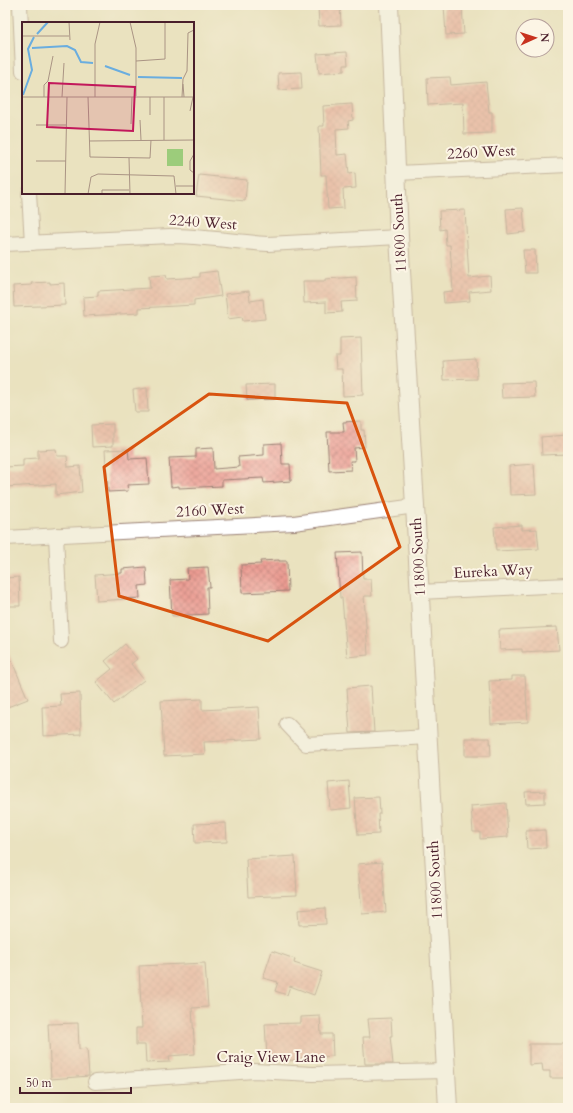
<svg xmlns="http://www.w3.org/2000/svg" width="573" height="1113" viewBox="0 0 573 1113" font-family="Cardo,serif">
  <defs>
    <pattern id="building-cross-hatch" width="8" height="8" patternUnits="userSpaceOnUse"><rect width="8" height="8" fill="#eb9b92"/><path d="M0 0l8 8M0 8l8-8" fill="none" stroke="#c07e77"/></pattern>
  </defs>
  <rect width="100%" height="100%" fill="#fcf5e5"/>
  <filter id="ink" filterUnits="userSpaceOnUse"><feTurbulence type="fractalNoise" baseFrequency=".025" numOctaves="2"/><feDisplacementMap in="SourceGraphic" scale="8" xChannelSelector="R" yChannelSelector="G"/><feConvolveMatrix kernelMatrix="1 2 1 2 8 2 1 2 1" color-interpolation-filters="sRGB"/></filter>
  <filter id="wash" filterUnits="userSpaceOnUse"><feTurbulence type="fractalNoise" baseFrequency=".012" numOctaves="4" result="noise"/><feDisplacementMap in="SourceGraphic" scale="16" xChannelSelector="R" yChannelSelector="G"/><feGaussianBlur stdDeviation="0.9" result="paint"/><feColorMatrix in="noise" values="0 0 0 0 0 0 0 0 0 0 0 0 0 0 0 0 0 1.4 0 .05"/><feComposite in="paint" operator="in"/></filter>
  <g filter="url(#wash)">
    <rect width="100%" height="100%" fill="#eae2bf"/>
    <g id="blocks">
      <g fill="url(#building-cross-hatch)">
        <polygon points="318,5 340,5 341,25 319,26"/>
        <polygon points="444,5 460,5 460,8 462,7 464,34 446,35"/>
        <polygon points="347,52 348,65 344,65 344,71 319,73 317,54"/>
        <polygon points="301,72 302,89 279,90 278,73"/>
        <polygon points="450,77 451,85 486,82 489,112 492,112 492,133 464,134 463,103 428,105 427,78"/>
        <polygon points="352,104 353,120 348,121 349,128 336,129 337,155 347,154 349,174 355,173 356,188 343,189 344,208 328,209 326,175 321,175 319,126 324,126 323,106"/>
        <polygon points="199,175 247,180 245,201 196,196"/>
        <polygon points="523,208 525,232 508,234 506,209"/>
        <polygon points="465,210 469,278 490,276 491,290 469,292 470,301 444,303 443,292 453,291 450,245 446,245 445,229 440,230 439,211"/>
        <polygon points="523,250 535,250 536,273 525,273"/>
        <polygon points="217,271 221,296 194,300 194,305 139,308 139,313 84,316 83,297 98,296 98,291 150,288 149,276 166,275 167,279 200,277 200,273"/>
        <polygon points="356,277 357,301 341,302 342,312 326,313 326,302 304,303 303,281 325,281 325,279"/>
        <polygon points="50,282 50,284 64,283 65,305 14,307 13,286 32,285 31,283"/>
        <polygon points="249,291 250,301 263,299 265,319 243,321 242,317 228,319 225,294"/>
        <polygon points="361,338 363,395 343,396 342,369 336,369 335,356 340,356 340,339"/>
        <polygon points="476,359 477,379 444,380 443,361"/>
        <polygon points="534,382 535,397 502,398 501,383"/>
        <polygon points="275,384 275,399 247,400 246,385"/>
        <polygon points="147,388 148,412 135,412 133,390"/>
        <polygon points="361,421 361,430 364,430 365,447 354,448 355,461 350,461 351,470 329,471 327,432 344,432 343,422"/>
        <polygon points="113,424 113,446 92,447 91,425"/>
        <polygon points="567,435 568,454 542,455 541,437"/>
        <polygon points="281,443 282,464 290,464 291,481 264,483 263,478 222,480 222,486 179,488 179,486 171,487 169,458 196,457 196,449 213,448 214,469 239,467 238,457 264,455 264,444"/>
        <polygon points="56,449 57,456 67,456 68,467 80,466 82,492 56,495 56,484 5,487 5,467 23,466 23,459 38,458 38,450"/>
        <polygon points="128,449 129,459 147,458 149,484 127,485 128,491 108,492 105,450"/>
        <polygon points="534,464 536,494 510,495 509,466"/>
        <polygon points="522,525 522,530 537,529 539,549 496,551 494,527"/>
        <polygon points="362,552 363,579 371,579 372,596 364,596 368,655 347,657 342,598 340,598 337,553"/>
        <polygon points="279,560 279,561 287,561 288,591 242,593 241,565 261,564 260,561"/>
        <polygon points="146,567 147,585 139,586 140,598 97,601 95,575 122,573 122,569"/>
        <polygon points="208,567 210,587 207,587 208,614 172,616 170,580 188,579 187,568"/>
        <polygon points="19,577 20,606 5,606 5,578"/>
        <polygon points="557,627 559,650 522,652 522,649 500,650 499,630"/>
        <polygon points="125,644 137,659 131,664 144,680 114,704 96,682 112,669 105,661"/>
        <polygon points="5,645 28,699 5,708"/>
        <polygon points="512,676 525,676 528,722 491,724 489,681 512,680"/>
        <polygon points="371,686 374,732 350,733 347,688"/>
        <polygon points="80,693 81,734 43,736 42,707 61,706 60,694"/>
        <polygon points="202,699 202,710 259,707 261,739 204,742 205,754 164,756 161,701"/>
        <polygon points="465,738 490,738 491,756 465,756"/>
        <polygon points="349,781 351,808 330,810 328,783"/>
        <polygon points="545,791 545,803 526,804 525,792"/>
        <polygon points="379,797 380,814 378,814 379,834 358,835 355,798"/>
        <polygon points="506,803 508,837 480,839 480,832 473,832 471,806"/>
        <polygon points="226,823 227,842 195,843 194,824"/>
        <polygon points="545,830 546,848 527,849 526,831"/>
        <polygon points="295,856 297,895 248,897 246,859"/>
        <polygon points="382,862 386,912 362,914 358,864"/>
        <polygon points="325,908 326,924 299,925 298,910"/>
        <polygon points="272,951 295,959 294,963 322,972 314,995 290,986 287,995 275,991 278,982 263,978"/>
        <polygon points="205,963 208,1007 192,1008 195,1054 169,1056 170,1062 146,1063 145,1045 136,1045 136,1028 142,1028 139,966"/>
        <polygon points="320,1016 321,1034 332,1034 333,1056 299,1058 299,1060 276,1061 276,1057 267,1057 265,1024 301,1023 301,1017"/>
        <polygon points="391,1018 392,1036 390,1036 393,1064 365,1064 363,1037 370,1037 368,1019"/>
        <polygon points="78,1023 79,1049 87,1048 89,1076 51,1079 48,1024"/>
        <polygon points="529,1044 568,1044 568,1078 550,1078 550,1071 543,1071 542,1064 529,1065"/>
      </g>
    </g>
  </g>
  <g filter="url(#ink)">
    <use href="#blocks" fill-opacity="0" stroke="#9a8075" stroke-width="1"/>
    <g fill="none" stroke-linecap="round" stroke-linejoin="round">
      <g stroke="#9a8075" stroke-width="16">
        <g id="minor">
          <polyline points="20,5 23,71"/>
          <polyline points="397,173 568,165"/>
          <polyline points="29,193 32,243"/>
          <path d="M5 244 170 236C203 236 235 242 268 244L399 237"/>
          <polyline points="56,535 61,641"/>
          <polyline points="5,538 294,523 415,506"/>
          <polyline points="419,592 568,585"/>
          <polyline points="287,724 306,744 428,737"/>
          <polyline points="95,1082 254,1071 313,1074 446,1071"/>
        </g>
      </g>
      <g stroke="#9a8075" stroke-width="20">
        <polyline id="major" points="389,5 399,237 415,506 448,1108"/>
      </g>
      <use href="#minor" stroke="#fff" stroke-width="14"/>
      <use href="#major" stroke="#fff" stroke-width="18"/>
    </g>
  </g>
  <path d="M0 0H573V1113H0ZM209 394 347 403 400 547 268 641 119 596 104 467Z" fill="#eae2bf" fill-opacity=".55" fill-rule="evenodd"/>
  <path fill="none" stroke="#d8530f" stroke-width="3" stroke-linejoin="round" d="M209 394 347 403 400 547 268 641 119 596 104 467Z"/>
  <g text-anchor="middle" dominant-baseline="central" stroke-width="4" stroke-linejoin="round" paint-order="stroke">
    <g font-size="15" fill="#4a1f2b" stroke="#fcf5e5">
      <text transform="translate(481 152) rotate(-3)">2260 West</text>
      <text transform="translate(203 222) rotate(4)">2240 West</text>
      <text transform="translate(399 233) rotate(-93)">11800 South</text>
      <text transform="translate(210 510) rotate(-3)">2160 West</text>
      <text transform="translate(418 557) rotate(-93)">11800 South</text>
      <text transform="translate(493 571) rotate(-3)">Eureka Way</text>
      <text transform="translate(435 880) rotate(-93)">11800 South</text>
      <text x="271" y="1057">Craig View Lane</text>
    </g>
  </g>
  <g transform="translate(22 22)">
    <rect width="172" height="172" fill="#eae2bf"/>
    <path d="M145 127H161V144H145Z" fill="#9ccc7b"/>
    <path fill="none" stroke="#6aaddf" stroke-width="2" d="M15 12 26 0M10 26 45 24 53 28 59 40 71 41M83 44 108 53M116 55 160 56M1 73 10 48 6 27 12 15M0 102V125"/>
    <path fill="none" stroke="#aa9484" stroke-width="1" d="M47 0 48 18M108 0 114 26V74M0 14H47M114 39 143 37V0M161 62 162 75M0 75H172M22 75V63L26 59 31 34M40 75 42 41M66 75 68 135 128 136 129 118M73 75V22L78 0M128 75V93M142 75V118M160 75 161 57 165 49 166 11 172 8M168 89 171 75M118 98 119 118M109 102 110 75M14 103H44M67 119 172 118M172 132 168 139V148L172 151M107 136 108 172M14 139H44M152 154 154 172M69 155 76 152 152 154M154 164H172M43 172 45 75M66 172 69 155M80 172V168H107"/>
    <path fill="#c2185b" fill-opacity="0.15" stroke="#c2185b" stroke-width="2" d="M27 61 113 65 111 109 25 105Z"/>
    <rect width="172" height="172" fill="none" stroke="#4a1f2b" stroke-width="2"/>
  </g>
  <rect width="573" height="1113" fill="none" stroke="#fcf5e5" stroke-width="20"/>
  <g transform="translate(535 38) rotate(87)"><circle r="19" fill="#fcf5e5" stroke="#b59f9b"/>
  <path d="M0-3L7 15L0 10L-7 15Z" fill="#c8321e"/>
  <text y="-6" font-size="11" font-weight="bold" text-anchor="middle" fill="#4a1f2b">N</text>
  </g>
  <path d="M20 1087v6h111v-6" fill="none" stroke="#4a1f2b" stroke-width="2"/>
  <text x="26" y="1087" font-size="12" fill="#4a1f2b" stroke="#fcf5e5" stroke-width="3" paint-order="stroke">50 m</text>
</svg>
